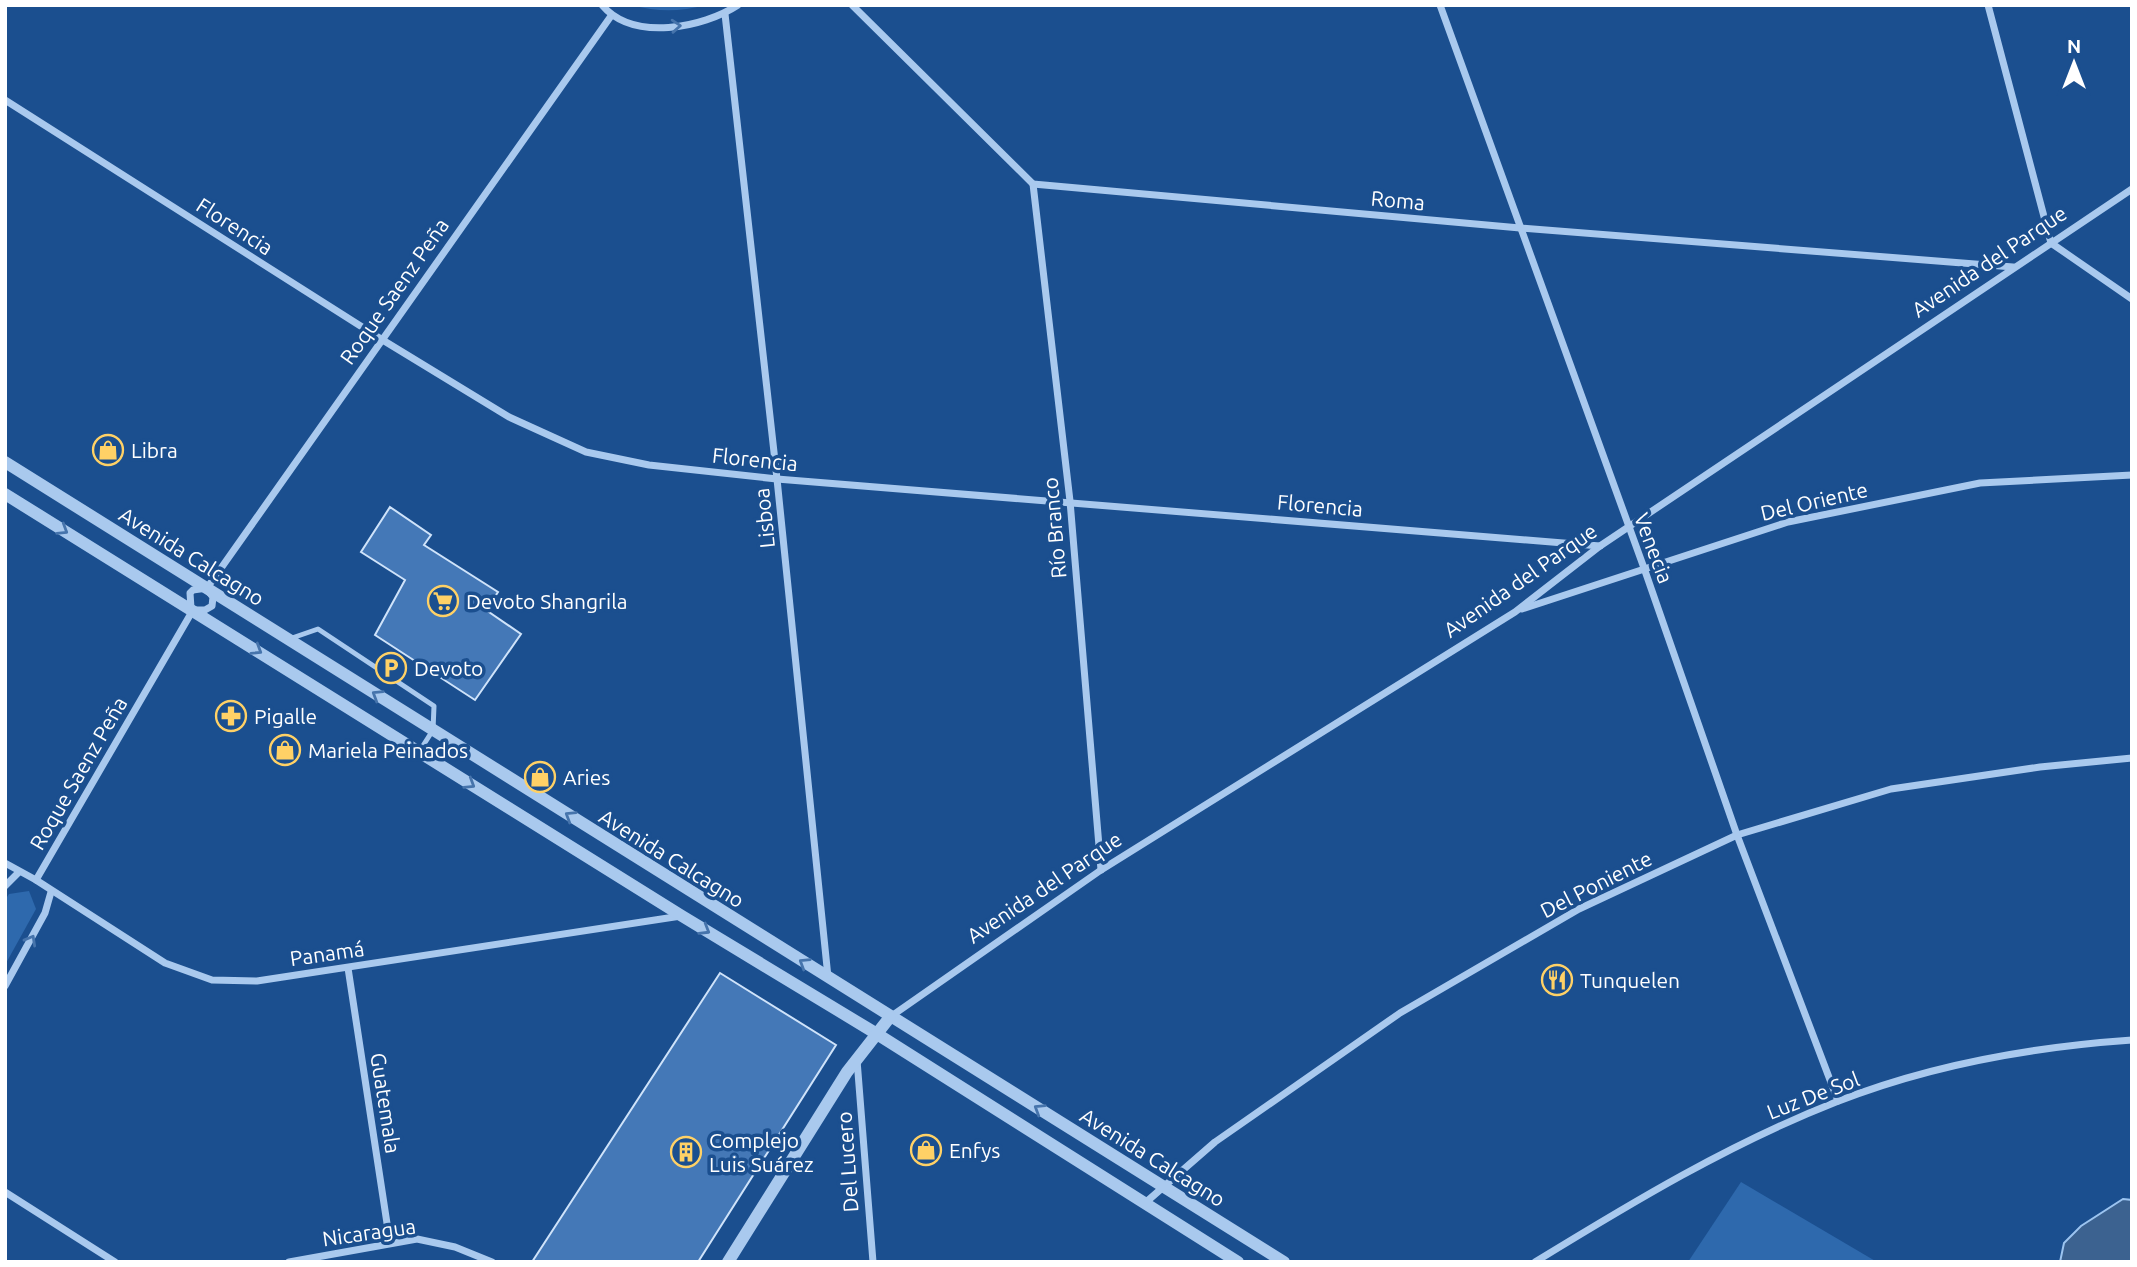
<svg xmlns="http://www.w3.org/2000/svg" width="2137" height="1267" viewBox="0 0 2137 1267" font-family="Ubuntu,sans-serif">
  <rect width="100%" height="100%" fill="#1b4f8f"/>
  <g fill="#2e69ad">
    <path d="M631 5H706C679 12 658 12 631 5Z"/>
    <polygon points="29,891 36,909 5,965 5,900 9,894"/>
    <polygon points="1741,1182 1877,1262 1688,1262"/>
  </g>
  <polygon fill="#3c6290" stroke="#9cc4f0" stroke-width="2" points="2123,1199 2132,1200 2132,1262 2060,1262 2064,1243 2081,1226"/>
  <g fill="#4478b7" stroke="#cfe3fa" stroke-width="2">
    <polygon points="390,507 431,535 424,545 498,592 486,610 521,634 475,700 375,635 405,580 361,552"/>
    <polygon points="720,973 836,1045 698,1262 532,1262"/>
  </g>
  <g fill="none" stroke-linecap="round" stroke-linejoin="round">
    <polyline stroke="#a9c9ee" stroke-width="5" points="292,638 318,629 434,706 433,730 419,752"/>
    <g stroke="#a9c9ee" stroke-width="7">
      <path d="M602 5C633 42 703 28 738 5"/>
      <polyline points="852,5 1033,184 1520,228 2013,267"/>
      <polyline points="1440,5 1644,568 1737,835 1838,1101"/>
      <polyline points="1988,5 2051,243 2132,299"/>
      <polyline points="725,14 777,479 828,977"/>
      <polyline points="5,100 381,339 509,417 586,452 649,465 777,479 1600,546"/>
      <polyline points="1033,184 1070,501 1101,870"/>
      <polyline points="191,608 190,593 193,590 207,588 611,16"/>
      <polyline points="1522,609 1788,522 1980,483 2132,475"/>
      <polyline points="195,610 205,610 212,606 213,597 209,592"/>
      <polyline points="5,863 36,880 165,963 212,980 257,981 681,916"/>
      <polyline points="36,880 193,610"/>
      <polyline points="5,886 19,872"/>
      <polyline points="348,968 390,1243"/>
      <polyline points="5,986 45,913 51,892"/>
      <polyline points="890,1017 1101,870 1515,612 1600,546 2132,189"/>
      <polyline points="857,1060 873,1262"/>
      <polyline points="5,1192 115,1262"/>
      <polyline points="1145,1203 1215,1142 1400,1013 1579,909 1737,835 1891,789 2040,767 2132,758"/>
      <polyline points="289,1262 417,1239 455,1247 492,1262"/>
      <path d="M1535 1262C1633 1202 1729 1144 1836 1102 1930 1065 2031 1047 2132 1040"/>
    </g>
    <g stroke="#a9c9ee" stroke-width="12">
      <polyline points="5,462 1284,1262"/>
      <polyline points="5,494 682,916 877,1034 1238,1262"/>
      <polyline points="728,1262 847,1072 890,1017"/>
    </g>
  </g>
  <defs><path id="oneway-chevron" d="M-2-3.5L2.5 0L-2 3.5" fill="none" stroke-width="1.6" stroke-linecap="round" stroke-linejoin="round" transform="scale(1.75)"/></defs>
  <g stroke="#4674ac">
    <use href="#oneway-chevron" transform="translate(676 26) rotate(-4)"/>
    <use href="#oneway-chevron" transform="translate(63 530) rotate(32)"/>
    <use href="#oneway-chevron" transform="translate(257 650) rotate(32)"/>
    <use href="#oneway-chevron" transform="translate(377 695) rotate(-148)"/>
    <use href="#oneway-chevron" transform="translate(470 784) rotate(32)"/>
    <use href="#oneway-chevron" transform="translate(570 816) rotate(-148)"/>
    <use href="#oneway-chevron" transform="translate(705 930) rotate(31)"/>
    <use href="#oneway-chevron" transform="translate(31 940) rotate(-61)"/>
    <use href="#oneway-chevron" transform="translate(804 963) rotate(-148)"/>
    <use href="#oneway-chevron" transform="translate(1039 1109) rotate(-148)"/>
  </g>
  <defs>
    <g id="shop-ring" transform="scale(1.575)"><circle r="9.5" fill="#1b4f8f" stroke="#ffd166" stroke-width="1.5"/><path d="M-5-2.5h2.3a2.7 3.5 0 0 1 5.4 0H5L5.5 6h-11ZM-1.5-2.5h3a1.5 2.3 0 0 0-3 0Z" fill="#ffd166"/></g>
    <g id="supermarket-ring" transform="scale(1.575)"><circle r="9.5" fill="#1b4f8f" stroke="#ffd166" stroke-width="1.5"/><path d="M-6-5.5h2.5l.6 2H6L4.5 2H-2.5L-4.4-4H-6ZM-1.5 3.2a1.3 1.3 0 1 0 .1 0ZM3 3.2a1.3 1.3 0 1 0 .1 0Z" fill="#ffd166"/></g>
    <g id="parking-ring" transform="scale(1.575)"><circle r="9.5" fill="#1b4f8f" stroke="#ffd166" stroke-width="1.5"/><path d="M-3.5-5.5H1a3.5 3.5 0 0 1 0 7H-1V5.5H-3.5ZM-1-3.4V-.6H.8a1.4 1.4 0 0 0 0-2.8Z" fill="#ffd166"/></g>
    <g id="pharmacy-ring" transform="scale(1.575)"><circle r="9.5" fill="#1b4f8f" stroke="#ffd166" stroke-width="1.5"/><path d="M-2-6h4v4h4v4h-4v4h-4v-4h-4v-4h4Z" fill="#ffd166"/></g>
    <g id="restaurant-ring" transform="scale(1.575)"><circle r="9.5" fill="#1b4f8f" stroke="#ffd166" stroke-width="1.5"/><path d="M-5-6h1v4h1v-4h1v4h1v-4h1v5L-1.5 .5V6h-2V.5L-5-1ZM5-6V6H3V1.5H1.5Q1.5-4 5-6Z" fill="#ffd166"/></g>
    <g id="building-ring" transform="scale(1.575)"><circle r="9.5" fill="#1b4f8f" stroke="#ffd166" stroke-width="1.5"/><path d="M-4-6H4V6H1V3H-1V6H-4ZM-2.5-4.3h1.7v1.8h-1.7ZM.8-4.3h1.7v1.8H.8ZM-2.5-1h1.7V.8h-1.7ZM.8-1h1.7V.8H.8Z" fill="#ffd166"/></g>
  </defs>
  <g fill-rule="evenodd">
    <use href="#shop-ring" x="108" y="450"/>
    <use href="#supermarket-ring" x="443" y="601"/>
    <use href="#parking-ring" x="391" y="668"/>
    <use href="#pharmacy-ring" x="231" y="716"/>
    <use href="#shop-ring" x="285" y="750"/>
    <use href="#shop-ring" x="540" y="777"/>
    <use href="#restaurant-ring" x="1557" y="980"/>
    <use href="#shop-ring" x="926" y="1150"/>
    <use href="#building-ring" x="686" y="1152"/>
  </g>
  <g text-anchor="middle" dominant-baseline="central" stroke-width="7" stroke-linejoin="round" paint-order="stroke">
    <g font-size="21" fill="#fff" stroke="#1b4f8f">
      <text transform="translate(1398 200) rotate(5)">Roma</text>
      <text transform="translate(235 226) rotate(33)">Florencia</text>
      <text transform="translate(1989 261) rotate(-34)">Avenida del Parque</text>
      <text transform="translate(394 291) rotate(-55)">Roque Saenz Peña</text>
      <text transform="translate(755 459) rotate(6)">Florencia</text>
      <text transform="translate(1814 501) rotate(-13)">Del Oriente</text>
      <text transform="translate(1320 505) rotate(5)">Florencia</text>
      <text transform="translate(764 518) rotate(-96)">Lisboa</text>
      <text transform="translate(1054 528) rotate(-95)">Río Branco</text>
      <text transform="translate(1654 548) rotate(69)">Venecia</text>
      <text transform="translate(192 556) rotate(32)">Avenida Calcagno</text>
      <text transform="translate(1520 580) rotate(-35)">Avenida del Parque</text>
      <text transform="translate(78 773) rotate(-60)">Roque Saenz Peña</text>
      <text transform="translate(672 858) rotate(32)">Avenida Calcagno</text>
      <text transform="translate(1596 884) rotate(-27)">Del Poniente</text>
      <text transform="translate(1044 887) rotate(-34)">Avenida del Parque</text>
      <text transform="translate(327 953) rotate(-8)">Panamá</text>
      <text transform="translate(1813 1095) rotate(-21)">Luz De Sol</text>
      <text transform="translate(386 1103) rotate(81)">Guatemala</text>
      <text transform="translate(1153 1157) rotate(32)">Avenida Calcagno</text>
      <text transform="translate(847 1162) rotate(-94)">Del Lucero</text>
      <text transform="translate(369 1232) rotate(-8)">Nicaragua</text>
    </g>
    <g font-size="21" fill="#fff" stroke="#1b4f8f" text-anchor="start">
      <text x="131" y="450">Libra</text>
      <text x="466" y="601">Devoto Shangrila</text>
      <text x="414" y="668">Devoto</text>
      <text x="254" y="716">Pigalle</text>
      <text x="308" y="750">Mariela Peinados</text>
      <text x="563" y="777">Aries</text>
      <text x="1580" y="980">Tunquelen</text>
      <text x="709" y="1140">Complejo<tspan x="709" dy="24">Luis Suárez</tspan></text>
      <text x="949" y="1150">Enfys</text>
    </g>
  </g>
  <rect width="2137" height="1267" fill="none" stroke="#ffffff" stroke-width="14"/>
  <g transform="translate(2074 63)" stroke="#1b4f8f" stroke-width="5" paint-order="stroke">
  <path d="M0-5L12 26L0 18L-12 26Z" fill="#ffffff"/>
  <text y="-10" font-size="19" font-weight="bold" text-anchor="middle" fill="#ffffff">N</text>
  </g>
</svg>
